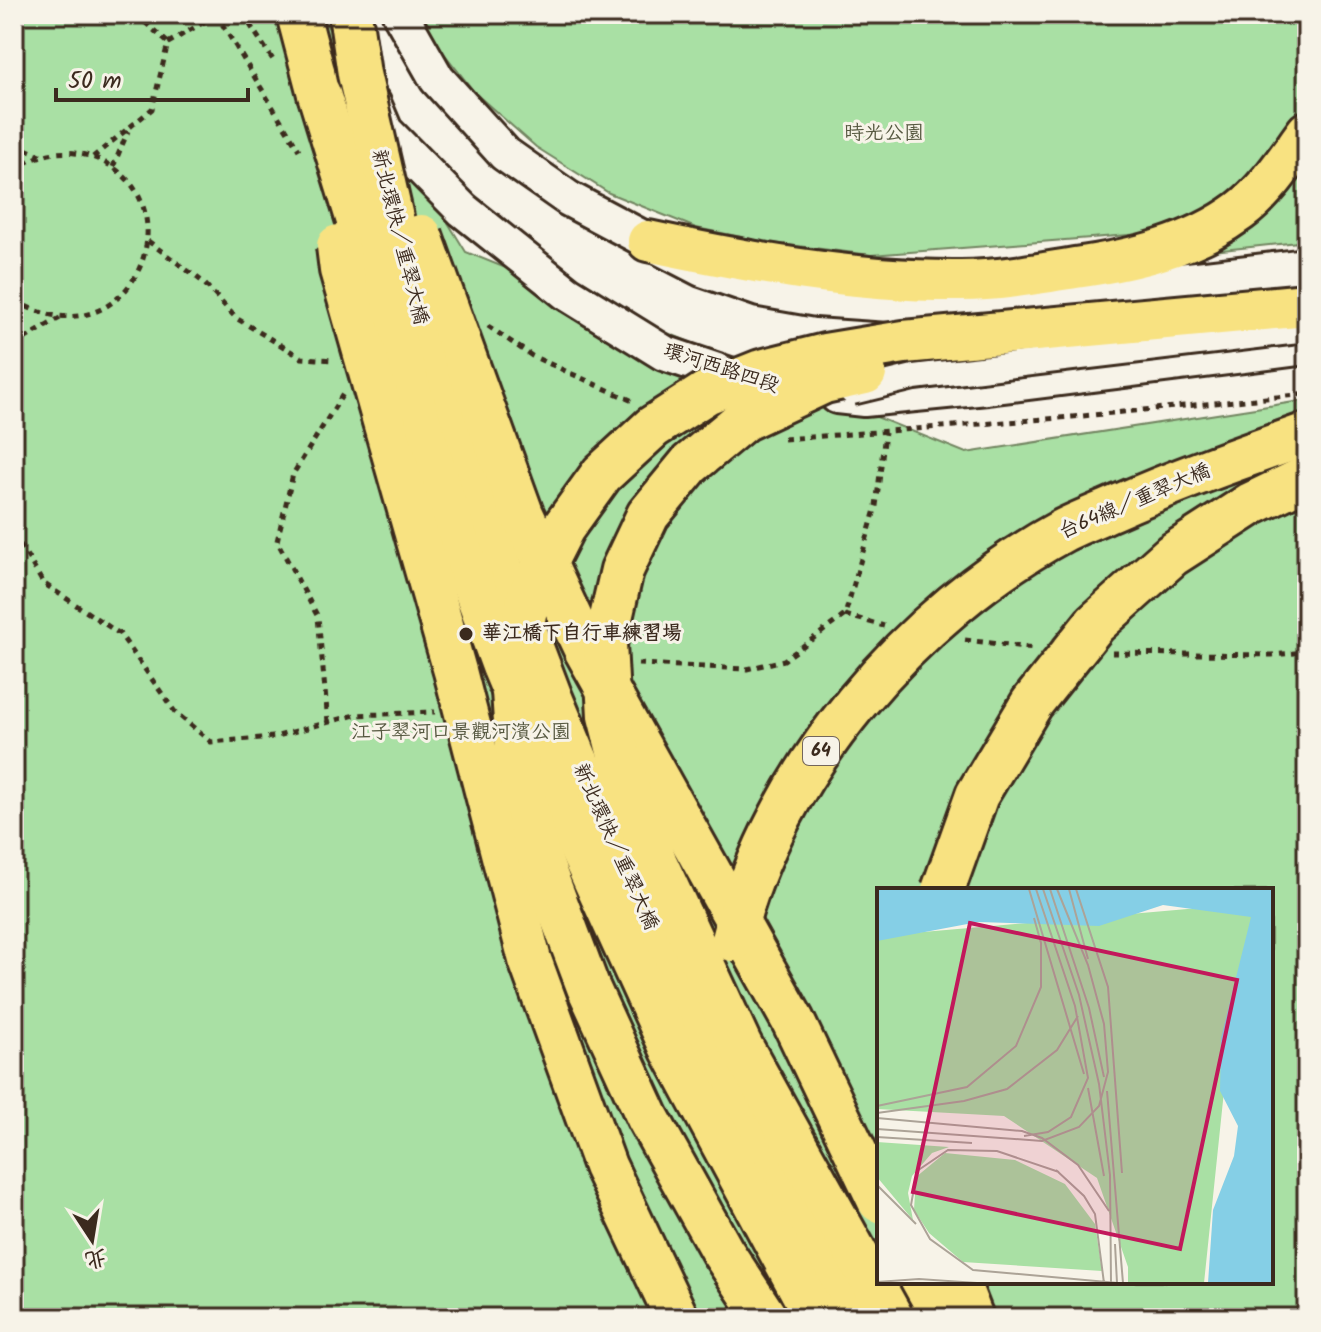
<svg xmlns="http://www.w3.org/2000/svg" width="1321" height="1332" viewBox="0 0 1321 1332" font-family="Kalam,'LXGW WenKai TC',sans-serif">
  <rect width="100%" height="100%" fill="#f7f3e8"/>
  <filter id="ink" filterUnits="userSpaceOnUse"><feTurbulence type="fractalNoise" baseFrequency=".0125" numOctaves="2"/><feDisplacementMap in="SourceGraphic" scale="16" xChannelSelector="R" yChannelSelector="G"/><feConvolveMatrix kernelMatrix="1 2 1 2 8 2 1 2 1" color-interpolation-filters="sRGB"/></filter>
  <g filter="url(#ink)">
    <g fill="#a9e0a4" stroke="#728561" stroke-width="2" fill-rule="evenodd">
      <path d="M14 14H320L466 252 966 453 1307 400V1318H14ZM879 890H1271V1282H879Z"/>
      <polygon points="418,14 1307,14 1307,113 1243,198 1155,233 871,255 772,243 696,228 609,193 536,147 476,94 428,33"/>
      <polygon points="1307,154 1307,241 1204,252"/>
    </g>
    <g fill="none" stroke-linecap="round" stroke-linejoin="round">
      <g stroke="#3b2a1e" stroke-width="40">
        <g id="secondary">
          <polyline points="400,14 437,79 505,154 569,199 648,241 702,269 760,289 817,299 949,308 1307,266"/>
          <polyline points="373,103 385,131 463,210 567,293 664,353 753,383"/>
          <polyline points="837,396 864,399 987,387 1307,347"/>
        </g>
      </g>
      <g stroke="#3b2a1e" stroke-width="46">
        <path id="primary" d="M648 241C751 263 856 282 961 281 999 281 1038 274 1075 268 1132 260 1193 246 1240 211 1267 191 1287 159 1307 132"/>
      </g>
      <g stroke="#3b2a1e" stroke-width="48">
        <g id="trunk">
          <polyline points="298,14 319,94"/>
          <polyline points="919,1282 938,1318"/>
          <polyline points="958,1282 972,1318"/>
        </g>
      </g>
      <g stroke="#3b2a1e" stroke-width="5" stroke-dasharray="6 6" stroke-linecap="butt">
        <polyline points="136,14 168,43"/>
        <polyline points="216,14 299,150"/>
        <polyline points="243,14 275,63"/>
        <polyline points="14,145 41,155"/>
        <polyline points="93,157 152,109 168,43 218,14"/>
        <polyline points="113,167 128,131"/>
        <path d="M14 170C36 154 63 148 89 156 203 193 134 371 14 300"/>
        <polyline points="148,241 203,282 236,318 302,358 334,360"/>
        <polyline points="488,326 532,356 635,402"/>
        <polyline points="14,345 60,318"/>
        <polyline points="784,439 1072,417 1307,394"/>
        <polyline points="14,534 43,583 120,634 175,712 211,742 274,737 355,715 435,712"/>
        <polyline points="845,615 884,626"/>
        <polyline points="965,640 1034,648"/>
        <polyline points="1112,653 1272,655 1307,652"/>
        <polyline points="638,664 747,669 784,660 845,615 876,506 885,433"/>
        <polyline points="328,722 318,617 277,541 293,474 343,394"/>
      </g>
      <use href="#secondary" stroke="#f7f3e8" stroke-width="34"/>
      <use href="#primary" stroke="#f8e281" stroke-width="40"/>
      <use href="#trunk" stroke="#f8e281" stroke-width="42"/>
      <g stroke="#3b2a1e" stroke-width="30" stroke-linecap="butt">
        <polyline id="minor-bridge" points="852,392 914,377 1307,330"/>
      </g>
      <g stroke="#3b2a1e" stroke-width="48" stroke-linecap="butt">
        <g id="trunk-bridge">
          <polyline points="350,14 359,74 406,279 484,522 551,698 623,871 734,1102 854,1318"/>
          <polyline points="319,94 449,518 503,666 569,824 672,1050 816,1318"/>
          <polyline points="421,236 522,514 586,651 793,1021 879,1201"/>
          <polyline points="338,246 341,270 455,671 530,960 605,1166 677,1318"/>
          <polyline points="865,373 824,382 743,420 690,464 648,515 622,570 605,644 609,716 629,794 656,863 741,1046 892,1318"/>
          <polyline points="943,890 977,795 1032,703 1095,624 1172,555 1251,504 1307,477"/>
          <path d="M733 940C774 770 912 612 1064 530 1080 522 1098 515 1114 508 1177 480 1242 457 1307 434"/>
          <polyline points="766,1318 722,1251 648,1118 588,987 535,846 518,766 512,676 529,595 563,528 602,474 653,427 706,393 761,371 825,355 904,342 1307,305"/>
        </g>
      </g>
      <use href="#minor-bridge" stroke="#f7f3e8" stroke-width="24"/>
      <use href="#trunk-bridge" stroke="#f8e281" stroke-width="42"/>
    </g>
  </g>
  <circle fill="#3b2a1e" stroke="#f7f3e8" stroke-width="3" cx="466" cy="634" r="8"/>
  <g text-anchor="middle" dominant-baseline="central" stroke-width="6" stroke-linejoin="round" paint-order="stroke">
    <rect fill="#f7f3e8" stroke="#73665b" stroke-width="2" x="803" y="737" width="36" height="28" rx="6"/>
    <g font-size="18" font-weight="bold" fill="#3b2a1e">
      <text x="821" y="751">64</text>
    </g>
    <g font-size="20" fill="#565840" stroke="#f7f3e8">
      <text x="884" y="134">時光公園</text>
      <text x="461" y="733">江子翠河口景觀河濱公園</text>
    </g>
    <g font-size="20" fill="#3b2a1e" stroke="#f7f3e8">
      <text transform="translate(399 237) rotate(76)">新北環快／重翠大橋</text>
      <text transform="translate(721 369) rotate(18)">環河西路四段</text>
      <text transform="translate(1135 502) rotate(-23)">台64線／重翠大橋</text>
      <text transform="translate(615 847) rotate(66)">新北環快／重翠大橋</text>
    </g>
    <g font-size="20" font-weight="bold" fill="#3b2a1e" stroke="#f7f3e8" text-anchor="start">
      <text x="482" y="634">華江橋下自行車練習場</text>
    </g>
  </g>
  <g transform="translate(877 888)">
    <rect width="396" height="396" fill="#f7f3e8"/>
    <path d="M379 15 354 136 327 395H251V379L220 290 127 228 0 221V48ZM0 254 72 259 55 265 35 288 31 305 36 332 0 289ZM68 265 138 272 188 296 218 336 225 383 86 374 52 345 37 322 39 289Z" fill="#a9e0a4"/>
    <path d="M0 1H396V395H331L336 322 357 268 361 238 343 203 344 150 374 29 286 17 222 38 101 34 0 53Z" fill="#85cfe6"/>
    <path fill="none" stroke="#aca397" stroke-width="2" d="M152 1 207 186M166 1 202 107 222 196 233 287 234 395M173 1 212 120 227 189M192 1 211 71M199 1 231 99 245 285M211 200 227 288M230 203 246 395M0 218 90 199 139 158 164 99V55L157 30M0 225 87 213 130 201 180 162 201 128M0 230 145 243 165 250 201 277 232 323M0 241 165 253 202 239 222 218 231 184 227 136 211 77 180 1M147 248 171 244 194 229 211 190 198 118 159 1M0 249 95 255M179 282 207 308 218 326 227 395M182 284 120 263 71 262 40 283 34 317 53 351 96 382 241 395M0 297 39 336M238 356 240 395M0 394 42 391 100 395"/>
    <path fill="#c2185b" fill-opacity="0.15" stroke="#c2185b" stroke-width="4" d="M93 35 360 92 303 361 36 304Z"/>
    <rect width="396" height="396" fill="none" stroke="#3b2a1e" stroke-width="4"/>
  </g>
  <rect width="1321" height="1332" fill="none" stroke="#f7f3e8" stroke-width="48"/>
  <rect x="24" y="24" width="1273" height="1284" fill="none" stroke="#3b2a1e" stroke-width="3" filter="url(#ink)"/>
  <g transform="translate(92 1240) rotate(168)" stroke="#f7f3e8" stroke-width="6" paint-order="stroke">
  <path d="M0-6L14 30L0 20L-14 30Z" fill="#3b2a1e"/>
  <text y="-12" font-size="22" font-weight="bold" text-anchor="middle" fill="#3b2a1e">北</text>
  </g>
  <path d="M56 88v12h192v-12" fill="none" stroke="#3b2a1e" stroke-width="4"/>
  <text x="68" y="88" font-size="24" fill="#3b2a1e" stroke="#f7f3e8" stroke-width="6" paint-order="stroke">50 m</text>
</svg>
